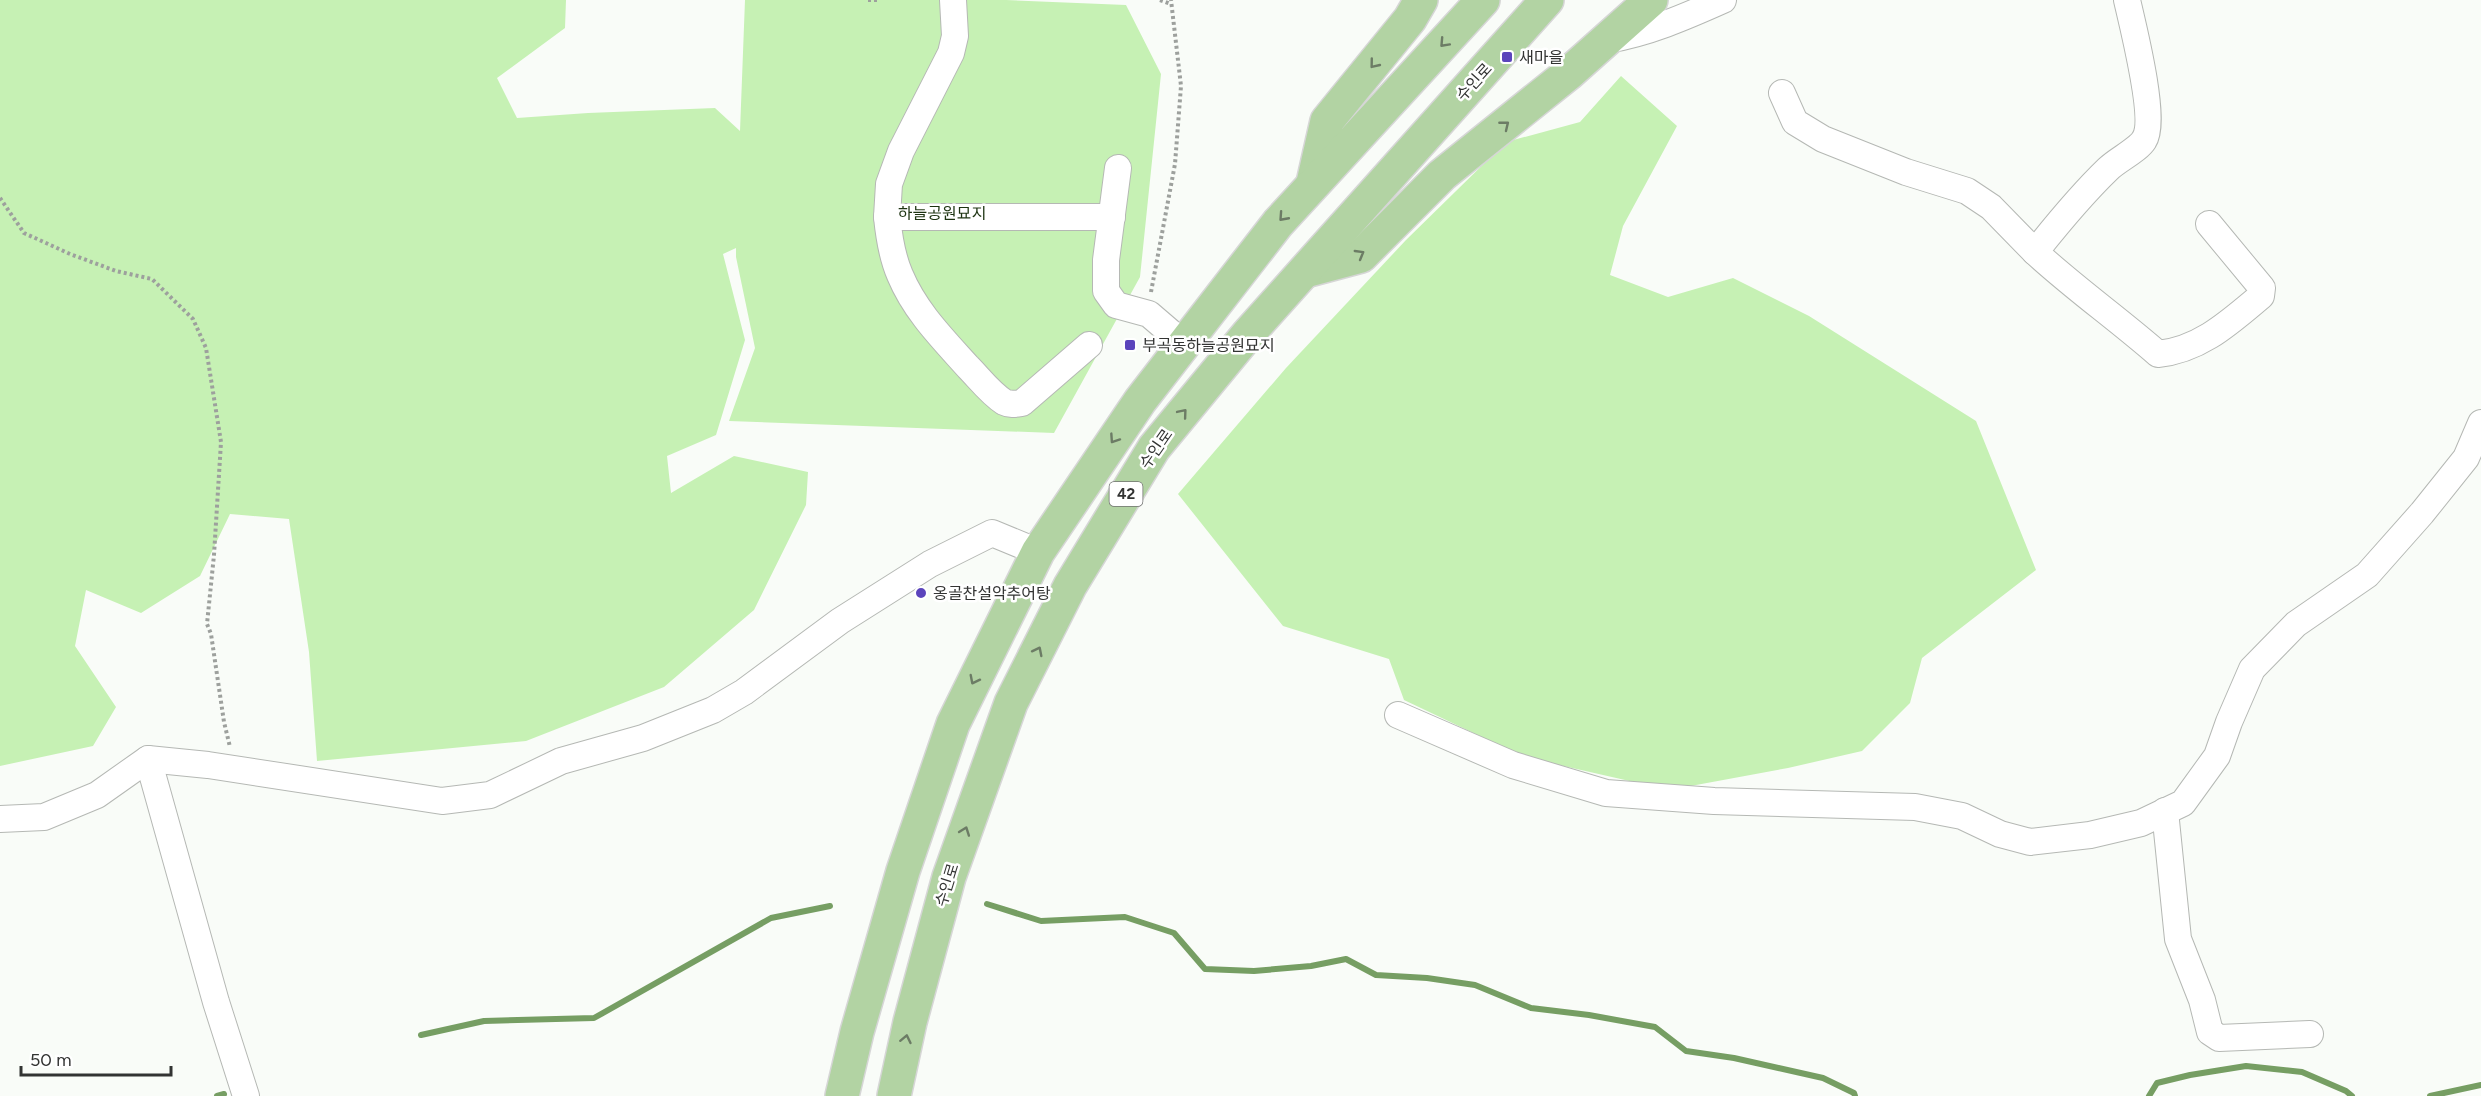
<svg xmlns="http://www.w3.org/2000/svg" width="2481" height="1096" viewBox="0 0 2481 1096" font-family="Figtree,'Noto Sans KR',sans-serif">
  <rect width="100%" height="100%" fill="#f9fcf8"/>
  <g fill="#c6f1b4">
    <polygon points="0,0 566,0 565,28 497,78 517,118 588,113 715,108 740,131 745,0 1006,0 1126,5 1161,74 1140,277 1054,433 729,421 755,348 736,257 736,248 723,254 745,340 716,435 667,456 671,493 734,456 808,472 806,505 754,610 664,687 526,741 317,761 309,652 289,519 230,514 200,576 141,613 86,590 75,646 116,707 93,746 0,766"/>
    <polygon points="1621,76 1677,126 1623,226 1610,275 1668,297 1733,278 1809,316 1976,421 2036,570 1922,658 1910,703 1862,751 1788,768 1669,790 1524,757 1404,700 1389,659 1283,626 1178,494 1286,368 1406,240 1506,142 1580,122"/>
  </g>
  <g fill="none" stroke-linecap="round" stroke-linejoin="round">
    <g stroke="#769e63" stroke-width="6">
      <polyline points="987,904 1041,921 1125,917 1174,933 1205,969 1254,971 1311,966 1346,959 1376,975 1427,978 1475,985 1531,1008 1589,1015 1655,1027 1686,1051 1734,1058 1823,1078 1854,1093 1855,1096"/>
      <polyline points="421,1035 484,1021 594,1018 771,918 830,906"/>
      <polyline points="217,1096 224,1094"/>
      <polyline points="2149,1096 2157,1083 2190,1075 2246,1066 2302,1072 2346,1091 2352,1096"/>
      <polyline points="2430,1096 2481,1085"/>
    </g>
    <g stroke="#b5b8b4" stroke-width="28">
      <g id="minor">
        <path d="M2127 0C2133 26 2157 121 2144 140 2138 150 2117 160 2108 169 2081 195 2058 223 2035 252 2074 288 2118 319 2158 354 2200 350 2230 322 2261 296L2262 288 2209 224"/>
        <path d="M1607 40C1648 33 1685 17 1723 0"/>
        <polyline points="1782,93 1795,122 1823,139 1906,172 1967,191 1991,207 2035,252"/>
        <polyline points="1118,168 1106,260 1106,291 1116,305 1149,314 1184,344"/>
        <polyline points="887,217 889,184 901,151 951,53 955,36 953,0"/>
        <path d="M1089 345 1022 403C1015 404 1010 405 1004 402 990 393 979 378 968 367 942 338 915 311 900 275 892 257 889 237 887 217H1112"/>
        <polyline points="1398,715 1513,765 1606,793 1714,801 1915,807 1962,816 2000,834 2030,842 2090,835 2141,823 2183,803 2217,756 2229,722 2252,669 2296,624 2367,575 2422,513 2466,458 2481,423"/>
        <polyline points="148,759 208,765 442,801 490,795 561,761 643,738 713,710 744,692 840,621 930,564 992,533 1038,552"/>
        <polyline points="2165,811 2178,939 2202,1000 2210,1032 2219,1038 2310,1034"/>
        <polyline points="0,819 44,817 97,795 148,759 216,1002 246,1096"/>
      </g>
    </g>
    <g stroke="#d6d6d6" stroke-width="36">
      <g id="major">
        <polyline points="1313,183 1327,121 1410,19 1421,0"/>
        <polyline points="1305,271 1361,256 1442,175 1568,74 1651,0"/>
        <polyline points="842,1096 857,1032 903,871 953,724 1038,552 1140,401 1278,223 1483,0"/>
        <polyline points="894,1096 910,1022 949,877 1011,703 1070,586 1154,448 1248,334 1547,0"/>
      </g>
    </g>
    <g stroke="#9da09d" stroke-width="4" stroke-dasharray="3 3" stroke-linecap="butt">
      <polyline points="868,0 880,0"/>
      <polyline points="1160,0 1171,4"/>
      <polyline points="0,198 24,233 70,254 116,271 152,279 193,319 206,348 221,442 214,555 207,624 211,634 224,722 230,747"/>
      <polyline points="1151,292 1175,164 1181,86 1171,0"/>
    </g>
    <use href="#minor" stroke="#fff" stroke-width="26"/>
    <use href="#major" stroke="#b2d3a3" stroke-width="33"/>
  </g>
  <defs><path id="oneway-chevron" d="M-2-3.5L2.5 0L-2 3.5" fill="none" stroke-width="1.6" stroke-linecap="round" stroke-linejoin="round" transform="scale(1.5)"/></defs>
  <g stroke="#6c7c65">
    <use href="#oneway-chevron" transform="translate(1444 43) rotate(133)"/>
    <use href="#oneway-chevron" transform="translate(1374 64) rotate(129)"/>
    <use href="#oneway-chevron" transform="translate(1505 125) rotate(-39)"/>
    <use href="#oneway-chevron" transform="translate(1283 217) rotate(132)"/>
    <use href="#oneway-chevron" transform="translate(1360 254) rotate(-30)"/>
    <use href="#oneway-chevron" transform="translate(1183 413) rotate(-50)"/>
    <use href="#oneway-chevron" transform="translate(1114 439) rotate(124)"/>
    <use href="#oneway-chevron" transform="translate(1038 651) rotate(-63)"/>
    <use href="#oneway-chevron" transform="translate(974 680) rotate(117)"/>
    <use href="#oneway-chevron" transform="translate(965 831) rotate(-70)"/>
    <use href="#oneway-chevron" transform="translate(906 1039) rotate(-78)"/>
  </g>
  <g fill="#5b44bc" stroke="#fff" stroke-width="2">
    <rect x="1501" y="51" width="12" height="12" rx="3"/>
    <rect x="1124" y="339" width="12" height="12" rx="3"/>
    <circle cx="921" cy="593" r="6"/>
  </g>
  <g text-anchor="middle" dominant-baseline="central" stroke-width="5" stroke-linejoin="round" paint-order="stroke">
    <rect fill="#fff" stroke="#707170" stroke-width="1.5" x="1109.5" y="482" width="33" height="24" rx="4.5"/>
    <g font-size="15" font-weight="bold" fill="#333433">
      <text x="1126" y="494">42</text>
    </g>
    <g font-size="16" fill="#333433" stroke="#fff" text-anchor="start">
      <text x="1519" y="57">새마을</text>
      <text x="1142" y="345">부곡동하늘공원묘지</text>
      <text x="933" y="593">옹골찬설악추어탕</text>
    </g>
    <g font-size="16" fill="#333433" stroke="#fff">
      <text transform="translate(1474 82) rotate(-48)">수인로</text>
      <text transform="translate(1156 449) rotate(-55)">수인로</text>
      <text transform="translate(947 885) rotate(-73)">수인로</text>
    </g>
    <g font-size="16" fill="#1d3311" stroke="#fff">
      <text x="942" y="213">하늘공원묘지</text>
    </g>
  </g>
  <path d="M21 1066v9h150v-9" fill="none" stroke="#333433" stroke-width="3"/>
  <text x="30" y="1066" font-size="18" fill="#333433" stroke="#ffffff" stroke-width="4.5" paint-order="stroke">50 m</text>
</svg>
